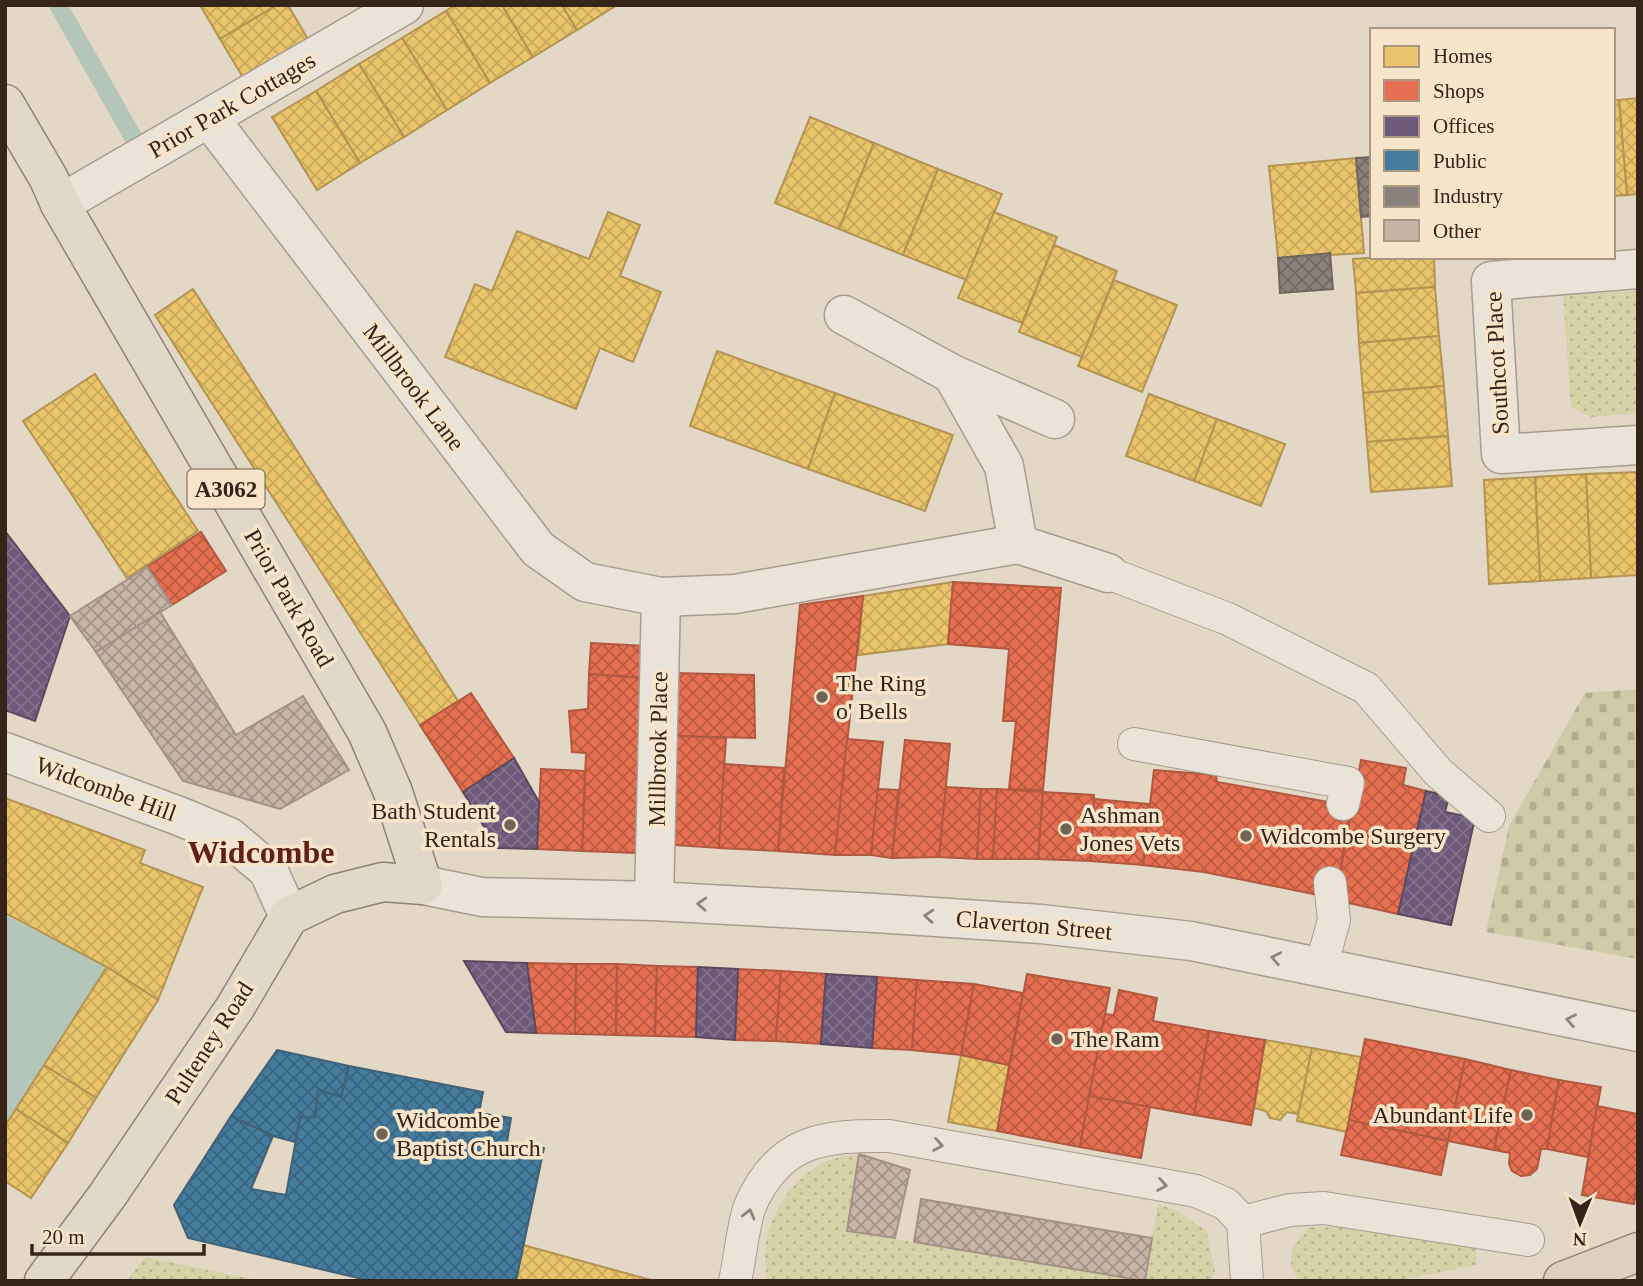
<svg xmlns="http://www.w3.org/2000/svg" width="1643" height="1286" viewBox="0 0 1643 1286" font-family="Georgia,serif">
  <defs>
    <pattern id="grass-dots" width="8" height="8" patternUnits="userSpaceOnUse" patternTransform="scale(1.75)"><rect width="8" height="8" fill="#d6d2a7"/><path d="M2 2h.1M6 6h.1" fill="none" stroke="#b8b48f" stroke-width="1.8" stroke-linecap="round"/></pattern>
    <pattern id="cemetery-stones" width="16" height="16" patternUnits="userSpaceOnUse" patternTransform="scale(1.75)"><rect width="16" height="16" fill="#cfcba7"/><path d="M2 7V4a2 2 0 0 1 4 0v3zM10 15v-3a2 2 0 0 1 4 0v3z" fill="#b2ae8f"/></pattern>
    <pattern id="homes-cross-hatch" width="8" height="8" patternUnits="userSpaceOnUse" patternTransform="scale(1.75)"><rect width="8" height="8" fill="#e9c46a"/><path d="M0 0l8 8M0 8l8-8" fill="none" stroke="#c8a85b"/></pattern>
    <pattern id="shops-cross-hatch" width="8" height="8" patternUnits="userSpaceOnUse" patternTransform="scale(1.75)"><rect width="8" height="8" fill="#e76f51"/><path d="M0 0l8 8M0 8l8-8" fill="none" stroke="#bc5b42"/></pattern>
    <pattern id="offices-cross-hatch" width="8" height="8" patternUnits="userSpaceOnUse" patternTransform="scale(1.75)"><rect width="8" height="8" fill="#6d597a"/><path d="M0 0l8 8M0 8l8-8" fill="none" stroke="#82728a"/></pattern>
    <pattern id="public-cross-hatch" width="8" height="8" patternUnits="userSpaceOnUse" patternTransform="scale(1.75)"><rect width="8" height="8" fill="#457b9d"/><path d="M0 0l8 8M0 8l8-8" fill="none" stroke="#3a657f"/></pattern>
    <pattern id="industry-cross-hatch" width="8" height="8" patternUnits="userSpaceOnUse" patternTransform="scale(1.75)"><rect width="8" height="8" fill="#8a817c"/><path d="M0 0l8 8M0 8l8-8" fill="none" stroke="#726965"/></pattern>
    <pattern id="building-cross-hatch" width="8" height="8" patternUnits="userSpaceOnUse" patternTransform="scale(1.75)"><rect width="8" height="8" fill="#c6b4a7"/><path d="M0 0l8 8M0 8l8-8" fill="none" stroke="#a29287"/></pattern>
  </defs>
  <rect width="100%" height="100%" fill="#e3d7c6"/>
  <g fill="url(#grass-dots)">
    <polygon points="1638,291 1638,413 1591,417 1571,407 1563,295"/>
    <path d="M859 1154 848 1231 1140 1281H767C766 1272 765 1262 765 1253 766 1217 794 1176 827 1161 837 1157 849 1156 859 1154Z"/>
    <polygon points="1158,1204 1179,1212 1206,1231 1215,1271 1211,1281 1145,1281"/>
    <path d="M1309 1227H1329L1477 1238 1476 1265 1395 1281H1300C1283 1260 1292 1245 1309 1227Z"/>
    <polygon points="145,1257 262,1281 127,1281"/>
  </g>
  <polygon fill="url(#cemetery-stones)" points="1638,689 1638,959 1486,932 1509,826 1585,693"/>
  <polygon fill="#b3c6b9" points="5,915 107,967 5,1126"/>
  <g fill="url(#homes-cross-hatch)" stroke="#b39452" stroke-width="2">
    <polygon points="200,5 277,5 220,39"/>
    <polygon points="277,5 288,5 313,48 248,86 220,39"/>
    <polygon points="455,5 502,5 533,57 490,83 446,11"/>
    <polygon points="502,5 562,5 577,30 533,57"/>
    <polygon points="562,5 617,5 577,30"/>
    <polygon points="446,11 490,83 447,110 402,38"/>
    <polygon points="402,38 447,110 404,137 359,64"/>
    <polygon points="359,64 404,137 360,163 316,91"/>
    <polygon points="316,91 360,163 317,190 272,117"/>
    <polygon points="1638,98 1638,194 1627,195 1619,100"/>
    <polygon points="1613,100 1619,100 1627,195 1613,196"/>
    <polygon points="810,117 874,143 839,229 775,203"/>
    <polygon points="874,143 938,169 903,255 839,229"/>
    <polygon points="1356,158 1364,253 1278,258 1269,166"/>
    <polygon points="938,169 1002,194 966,280 903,255"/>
    <polygon points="608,212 640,225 620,276 661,292 633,362 600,348 576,409 445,357 475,284 492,291 517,231 589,259"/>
    <polygon points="994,212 1057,237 1022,323 958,298"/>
    <polygon points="1054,245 1117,271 1082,357 1019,332"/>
    <polygon points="1382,257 1434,257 1435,287 1356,293 1353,259"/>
    <polygon points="1114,280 1177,305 1142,392 1078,366"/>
    <polygon points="1435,287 1439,336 1359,343 1356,293"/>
    <polygon points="193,289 458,701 420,725 155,315"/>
    <polygon points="1439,336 1444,386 1363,393 1359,343"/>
    <polygon points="717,351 835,393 808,469 690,426"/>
    <polygon points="95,374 198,531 127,578 23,421"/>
    <polygon points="1444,386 1448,436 1367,442 1363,393"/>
    <polygon points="835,393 953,435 925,511 808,469"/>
    <polygon points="1149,394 1217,419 1194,481 1126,456"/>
    <polygon points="1217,419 1285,444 1261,506 1194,481"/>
    <polygon points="1448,436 1452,486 1371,492 1367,442"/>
    <polygon points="1637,472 1638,575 1591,578 1586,474"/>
    <polygon points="1586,474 1591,578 1540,581 1535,477"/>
    <polygon points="1535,477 1540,581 1489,584 1484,480"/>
    <polygon points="953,582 948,644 858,655 863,596"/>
    <polygon points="5,798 145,850 140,863 203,887 158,1000 107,967 5,913"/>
    <polygon points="107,967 158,1000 96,1098 44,1065"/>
    <polygon points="1265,1040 1312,1048 1299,1114 1287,1112 1280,1120 1270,1118 1266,1111 1254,1108"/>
    <polygon points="1312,1048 1361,1057 1347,1132 1297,1121"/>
    <polygon points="961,1055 1009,1065 997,1131 948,1122"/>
    <polygon points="44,1065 96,1098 68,1143 16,1109"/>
    <polygon points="16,1109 68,1143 31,1198 5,1181 5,1126"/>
    <polygon points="523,1245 651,1280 516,1281"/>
  </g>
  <g fill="url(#shops-cross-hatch)" stroke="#b15840" stroke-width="2">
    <polygon points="201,532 226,571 172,605 147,567"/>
    <polygon points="953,582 1061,588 1043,790 1009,789 1016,721 1003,721 1009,649 948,644"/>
    <polygon points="863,596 835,855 778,851 800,605"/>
    <polygon points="591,643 646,646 644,678 589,674"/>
    <polygon points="675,673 754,675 755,738 676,736"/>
    <polygon points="589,674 644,678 637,853 582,851 586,753 572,752 569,711 588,709"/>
    <polygon points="471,693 514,758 463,792 420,725"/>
    <polygon points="676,736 726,738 719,848 661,844"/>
    <polygon points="847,739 883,742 871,855 835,855"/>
    <polygon points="905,740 950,744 939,857 892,858"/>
    <polygon points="1361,760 1406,768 1403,785 1426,791 1398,914 1335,900"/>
    <polygon points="724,764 784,768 778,851 719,848"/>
    <polygon points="541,769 585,771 582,851 537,849"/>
    <polygon points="1154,770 1216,775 1217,782 1351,806 1338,884 1318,895 1204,872 1143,865"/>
    <polygon points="946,787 981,789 977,859 939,857"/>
    <polygon points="878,789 898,790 892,858 871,855"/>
    <polygon points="981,789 997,789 993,859 977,859"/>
    <polygon points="997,789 1043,792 1038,859 993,859"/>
    <polygon points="1043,792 1094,795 1091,861 1038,859"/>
    <polygon points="1094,799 1148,804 1143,865 1091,861"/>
    <polygon points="527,963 576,964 575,1034 536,1033"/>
    <polygon points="576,964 617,964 616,1035 575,1034"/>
    <polygon points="617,964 657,966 655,1036 616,1035"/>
    <polygon points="657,966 698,967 696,1037 655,1036"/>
    <polygon points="738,969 781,971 776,1041 735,1040"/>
    <polygon points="781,971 826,974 821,1044 776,1041"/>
    <polygon points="1027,974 1110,988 1080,1147 997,1131"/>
    <polygon points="877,977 917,980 912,1050 872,1048"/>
    <polygon points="917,980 974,984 961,1055 912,1050"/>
    <polygon points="974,984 1023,993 1009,1065 961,1055"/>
    <polygon points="1119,990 1157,998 1153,1021 1209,1031 1194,1115 1089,1096 1105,1014 1114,1015"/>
    <polygon points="1209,1031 1265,1040 1251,1125 1194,1115"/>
    <polygon points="1365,1039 1465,1059 1448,1141 1349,1120"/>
    <polygon points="1465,1059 1511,1070 1494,1150 1448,1141"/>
    <polygon points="1511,1070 1559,1080 1547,1149 1541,1149 1537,1169 1530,1175 1521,1176 1512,1171 1509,1164 1510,1153 1494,1150"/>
    <polygon points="1559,1080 1601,1087 1588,1157 1547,1149"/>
    <polygon points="1089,1096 1150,1107 1141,1158 1080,1147"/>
    <polygon points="1597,1106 1638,1114 1638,1181 1634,1204 1582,1195"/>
    <polygon points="1349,1120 1448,1141 1441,1175 1341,1155"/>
  </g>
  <g fill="url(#offices-cross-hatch)" stroke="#5c495d" stroke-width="2">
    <polygon points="5,531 70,616 35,721 5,710"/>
    <polygon points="514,758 539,802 537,849 497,848 463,792"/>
    <polygon points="1426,791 1449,796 1445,812 1475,818 1451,925 1398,914"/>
    <polygon points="464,961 527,963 536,1033 506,1032"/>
    <polygon points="698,967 738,969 735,1040 696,1037"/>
    <polygon points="826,974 877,977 872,1048 821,1044"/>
  </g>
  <g fill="url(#public-cross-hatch)" stroke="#406176" stroke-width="2">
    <polygon points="277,1050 349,1066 341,1097 318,1090 315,1118 300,1117 295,1142 273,1136 231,1116"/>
    <polygon points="349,1066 483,1092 479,1113 511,1118 507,1142 544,1148 516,1281 371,1281 188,1238 174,1205 231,1116 273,1136 251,1189 286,1195 300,1117 315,1118 318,1090 341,1097"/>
  </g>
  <g fill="url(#industry-cross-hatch)" stroke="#70655f" stroke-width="2">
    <polygon points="1372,157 1372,216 1361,217 1356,158"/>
    <polygon points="1330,253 1333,289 1280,293 1278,258"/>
  </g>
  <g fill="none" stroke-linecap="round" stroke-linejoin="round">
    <polyline stroke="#b3c6b9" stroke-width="18" points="58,5 133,137"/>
  </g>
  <g fill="url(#building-cross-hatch)" stroke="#a29286" stroke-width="2">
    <polygon points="147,567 172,605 96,652 70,616"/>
    <polygon points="160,612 236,735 303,696 349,770 280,809 183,781 96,652"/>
    <polygon points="859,1154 910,1170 895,1238 847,1231"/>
    <polygon points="921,1199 1152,1238 1145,1281 914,1242"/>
  </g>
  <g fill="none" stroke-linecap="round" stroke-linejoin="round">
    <g stroke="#a79c90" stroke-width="34">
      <g id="service">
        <polyline points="1108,573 1228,619 1366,688 1438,772 1489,816"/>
        <polyline points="1134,744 1348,783 1343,804"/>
        <polyline points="1321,967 1334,920 1330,883"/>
        <polyline points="1243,1222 1290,1210 1324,1208 1528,1240"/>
        <path d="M735 1281C740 1260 743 1224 750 1206 779 1139 825 1135 889 1136L1196 1191 1226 1204 1243 1222 1247 1281"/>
      </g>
    </g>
    <g stroke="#a79c90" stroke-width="41">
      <g id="minor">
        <polyline points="209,118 538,549 585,582 661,597 735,594 1018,544 1108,573"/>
        <polyline points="60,204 404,5"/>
        <polyline points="1638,269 1491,281 1501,454 1638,445"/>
        <polyline points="844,315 952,374 1055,419"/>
        <polyline points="952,374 1004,466 1018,544"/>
        <polyline points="654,901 661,597"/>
      </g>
    </g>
    <g stroke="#a79c90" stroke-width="41">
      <g id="tertiary">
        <polyline points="5,752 179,816 229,837 268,870 289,916"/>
        <polyline points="423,885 482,897 654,901 875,913 1041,924 1191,941 1638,1032"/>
      </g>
    </g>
    <g stroke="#8c8277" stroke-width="41">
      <polyline id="primary" points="5,104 49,179 60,204 367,732 393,792 423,885 383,882 335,894 289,916 236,1006 107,1196 44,1281"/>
    </g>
    <g stroke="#8c8277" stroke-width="41">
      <polyline id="trunk" points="1563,1281 1638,1252"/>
    </g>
    <use href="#service" stroke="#eae3d9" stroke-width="32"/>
    <use href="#minor" stroke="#eae3d9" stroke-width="38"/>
    <use href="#tertiary" stroke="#eae3d9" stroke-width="38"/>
    <use href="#primary" stroke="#e2d8c9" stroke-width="38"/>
    <use href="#trunk" stroke="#dcd0c0" stroke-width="38"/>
  </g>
  <defs><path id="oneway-chevron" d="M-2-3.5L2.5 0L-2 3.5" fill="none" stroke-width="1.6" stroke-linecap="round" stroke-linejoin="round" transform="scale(1.75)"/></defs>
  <g stroke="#8f847a">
    <use href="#oneway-chevron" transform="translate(702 904) rotate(-177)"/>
    <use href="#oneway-chevron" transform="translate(929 916) rotate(-176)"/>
    <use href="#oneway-chevron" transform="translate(1276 958) rotate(-169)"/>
    <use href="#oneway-chevron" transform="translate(1571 1020) rotate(-169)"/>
    <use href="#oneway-chevron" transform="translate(938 1145) rotate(10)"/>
    <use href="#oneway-chevron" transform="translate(1162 1185) rotate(10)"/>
    <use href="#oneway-chevron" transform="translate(749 1214) rotate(-75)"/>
  </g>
  <g fill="#716356" stroke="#f6e5c9" stroke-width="2.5">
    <circle cx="822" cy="697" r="7"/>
    <circle cx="510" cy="825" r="7"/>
    <circle cx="1066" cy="829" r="7"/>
    <circle cx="1246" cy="836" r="7"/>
    <circle cx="1057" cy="1039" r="7"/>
    <circle cx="1527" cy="1115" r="7"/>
    <circle cx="382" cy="1134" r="7"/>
  </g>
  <g text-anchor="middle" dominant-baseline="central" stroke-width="7" stroke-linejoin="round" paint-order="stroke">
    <rect fill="#f6e5c9" stroke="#6e5e4e" stroke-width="2" x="187.5" y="469.5" width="77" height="39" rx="5"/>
    <g font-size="23" font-weight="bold" fill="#34241a">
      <text x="226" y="489">A3062</text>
    </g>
    <g font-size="24" fill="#34241a" stroke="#f6e5c9">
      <text transform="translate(232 105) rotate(-30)">Prior Park Cottages</text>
      <text transform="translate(1497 363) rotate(-93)">Southcot Place</text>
      <text transform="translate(414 387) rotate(53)">Millbrook Lane</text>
      <text transform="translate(289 598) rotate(60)">Prior Park Road</text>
      <text transform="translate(658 749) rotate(-89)">Millbrook Place</text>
      <text transform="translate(106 789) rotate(20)">Widcombe Hill</text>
      <text transform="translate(1034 925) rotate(5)">Claverton Street</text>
      <text transform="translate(209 1043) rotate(-57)">Pulteney Road</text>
    </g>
    <g font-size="24" fill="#34241a" stroke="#f6e5c9" text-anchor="start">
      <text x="836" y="683">The Ring<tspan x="836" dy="28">o' Bells</tspan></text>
      <text x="496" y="811" text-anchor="end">Bath Student<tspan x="496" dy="28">Rentals</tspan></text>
      <text x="1080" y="815">Ashman<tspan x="1080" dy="28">Jones Vets</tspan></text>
      <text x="1260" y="836">Widcombe Surgery</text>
      <text x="1071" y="1039">The Ram</text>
      <text x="1513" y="1115" text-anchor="end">Abundant Life</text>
      <text x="396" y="1120">Widcombe<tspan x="396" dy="28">Baptist Church</tspan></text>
    </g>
    <g font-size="32" font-weight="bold" fill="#622017" stroke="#f6e5c9">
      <text x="261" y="852">Widcombe</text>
    </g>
  </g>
  <rect width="1643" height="1286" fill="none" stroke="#34241a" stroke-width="14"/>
  <rect x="1370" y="28" width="245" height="231" fill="#f6e5c9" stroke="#a89883" stroke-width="2"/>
  <rect x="1384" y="46" width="35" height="21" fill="#e9c46a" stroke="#a89883" stroke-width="2"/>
  <text x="1433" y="63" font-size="21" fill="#34241a">Homes</text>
  <rect x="1384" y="80" width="35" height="21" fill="#e76f51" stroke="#a89883" stroke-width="2"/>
  <text x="1433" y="98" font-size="21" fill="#34241a">Shops</text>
  <rect x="1384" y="116" width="35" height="21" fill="#6d597a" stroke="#a89883" stroke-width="2"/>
  <text x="1433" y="133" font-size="21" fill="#34241a">Offices</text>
  <rect x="1384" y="150" width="35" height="21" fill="#457b9d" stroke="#a89883" stroke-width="2"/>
  <text x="1433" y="168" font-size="21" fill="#34241a">Public</text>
  <rect x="1384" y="186" width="35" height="21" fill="#8a817c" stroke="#a89883" stroke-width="2"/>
  <text x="1433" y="203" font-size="21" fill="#34241a">Industry</text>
  <rect x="1384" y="220" width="35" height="21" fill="#c6b4a7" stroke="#a89883" stroke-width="2"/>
  <text x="1433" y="238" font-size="21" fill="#34241a">Other</text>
  <g transform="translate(1580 1223) rotate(181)" stroke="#f6e5c9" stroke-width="5" paint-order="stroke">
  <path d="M0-5L12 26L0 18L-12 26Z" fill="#34241a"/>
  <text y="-10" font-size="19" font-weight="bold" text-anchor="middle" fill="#34241a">N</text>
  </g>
  <path d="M32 1244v10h172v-10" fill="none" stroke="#34241a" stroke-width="3.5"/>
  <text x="42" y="1244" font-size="21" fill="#34241a" stroke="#f6e5c9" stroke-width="5" paint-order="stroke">20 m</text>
</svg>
